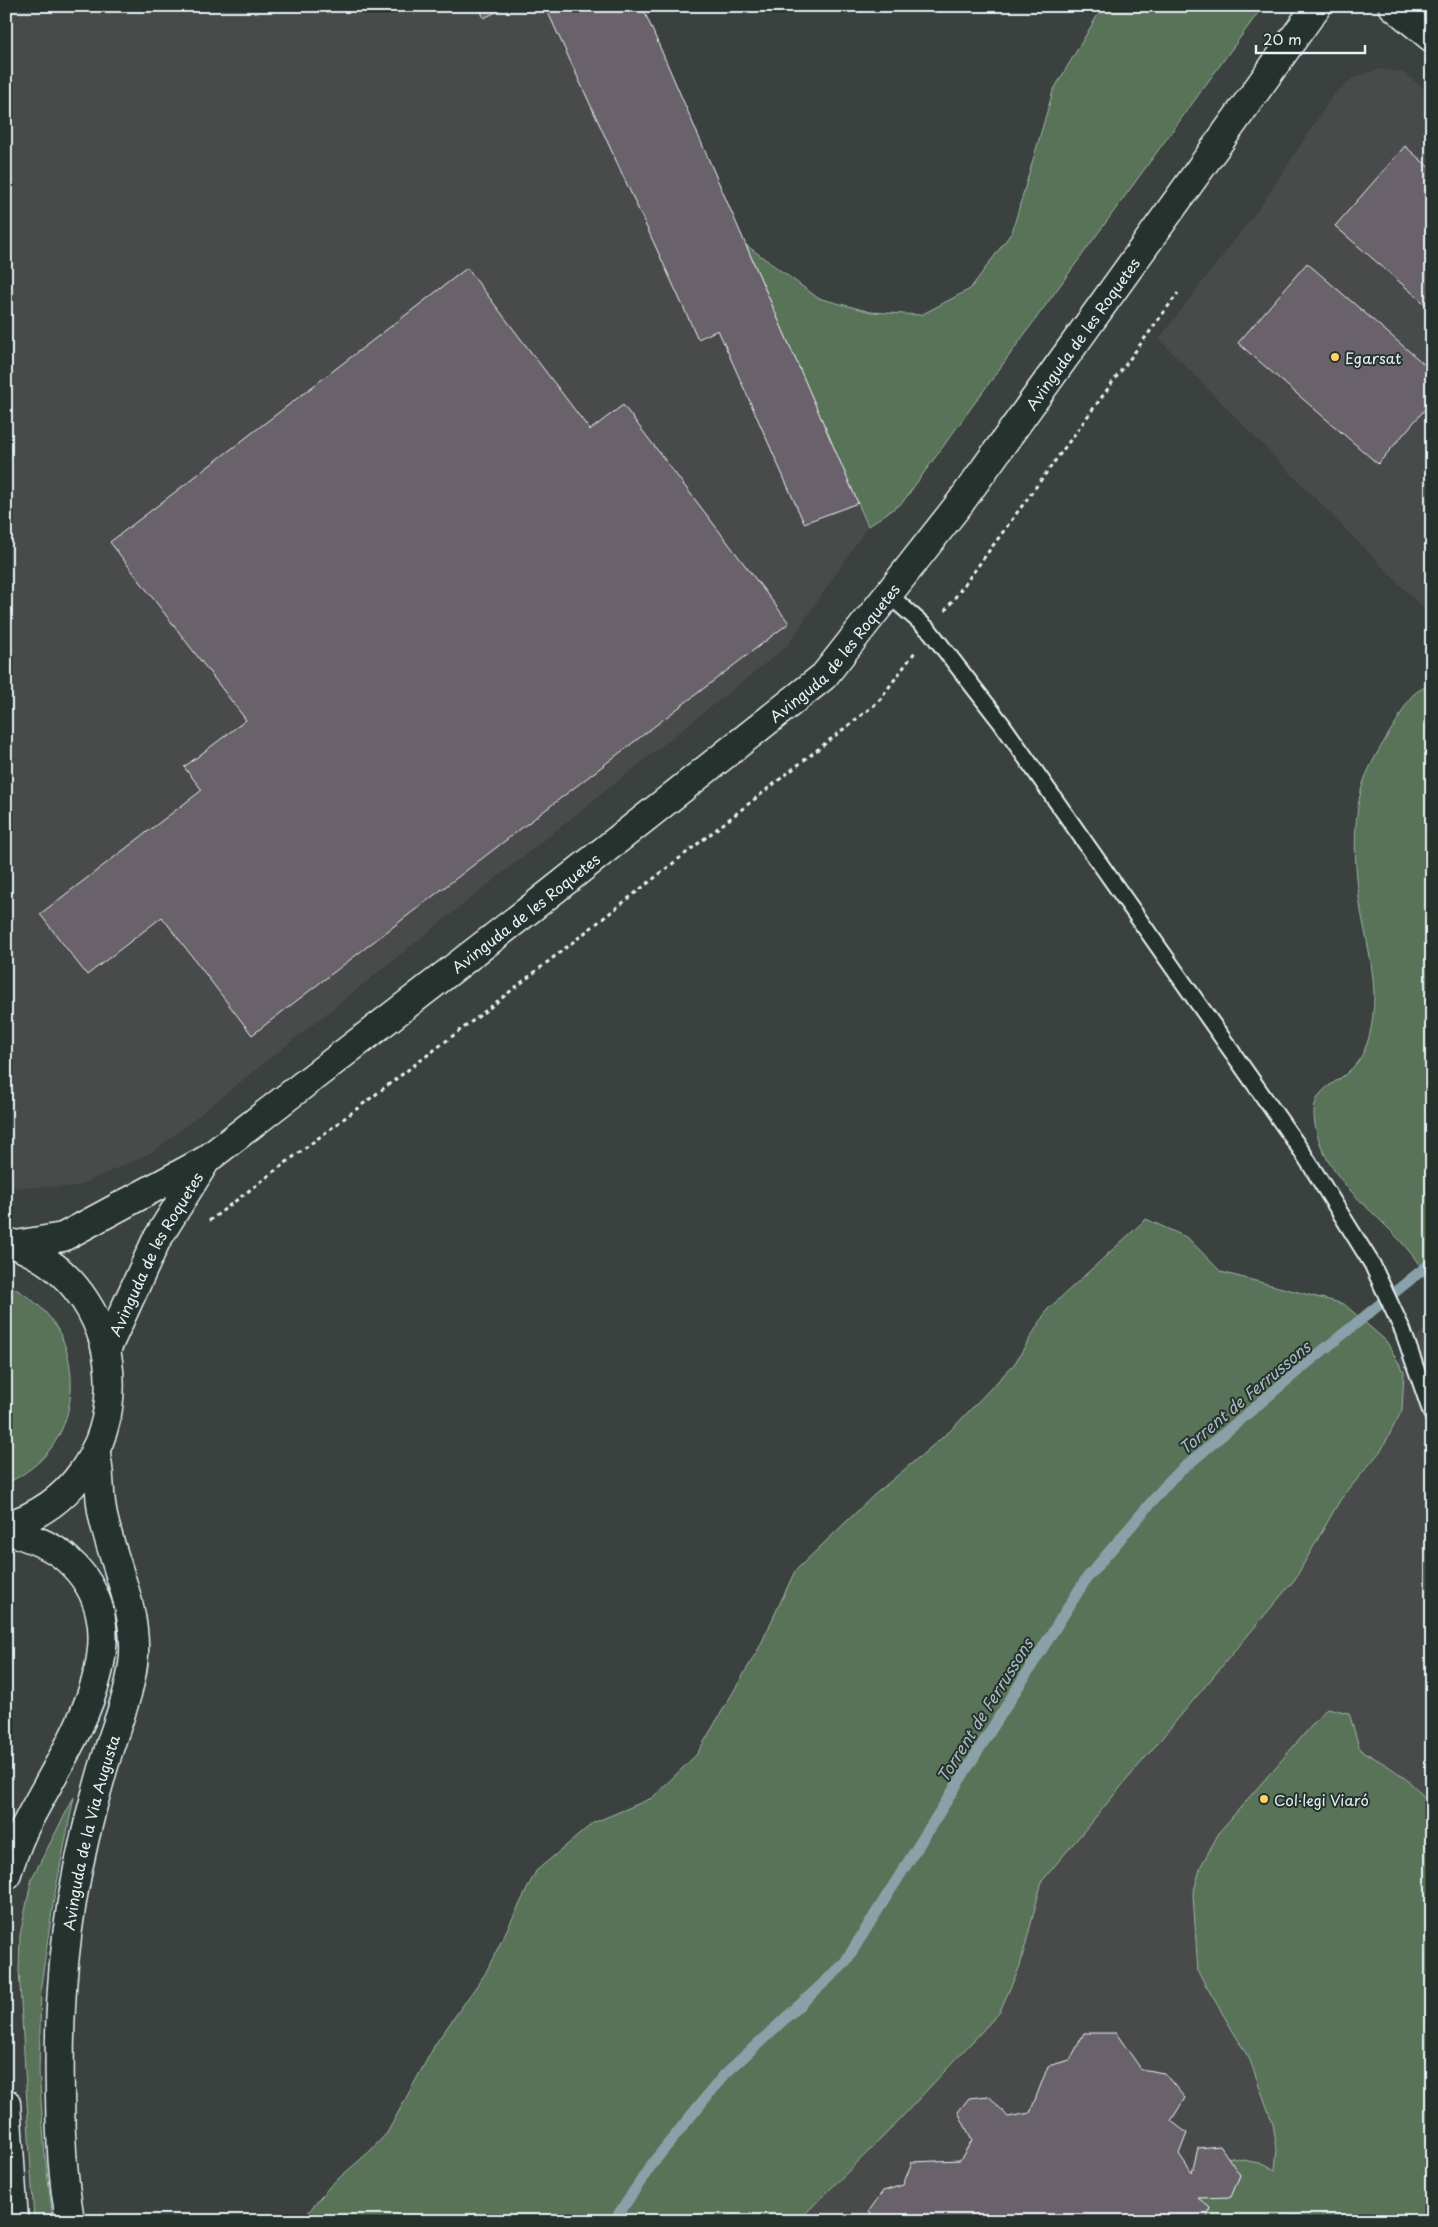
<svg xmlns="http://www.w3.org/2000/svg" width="1438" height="2227" viewBox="0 0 1438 2227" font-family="'Playpen Sans',sans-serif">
  <rect width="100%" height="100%" fill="#3b413f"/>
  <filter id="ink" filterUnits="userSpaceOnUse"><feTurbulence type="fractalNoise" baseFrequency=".02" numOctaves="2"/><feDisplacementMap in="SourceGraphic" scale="10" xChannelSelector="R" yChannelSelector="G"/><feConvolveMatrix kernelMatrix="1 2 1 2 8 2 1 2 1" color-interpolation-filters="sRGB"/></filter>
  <g filter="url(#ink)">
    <g fill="#494b4c">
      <polygon points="6,6 642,6 868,526 787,646 154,1151 76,1187 6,1187"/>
      <polygon points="1380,69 1402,72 1432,94 1432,617 1159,339 1263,203 1333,95 1353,78"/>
      <polygon points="1432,1319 1432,2221 747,2221 1027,1874 1293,1523 1408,1347"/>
    </g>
    <g fill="#587359" stroke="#a0b2a8">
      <polygon points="1103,6 1263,6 902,503 868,526 746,245 818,298 871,312 921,315 970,289 1012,232 1053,91"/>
      <path d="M1432 685V1286C1424 1272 1415 1257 1404 1245 1372 1208 1328 1181 1316 1130 1306 1085 1335 1089 1355 1065 1371 1047 1374 1016 1374 993 1373 965 1366 938 1361 911 1355 872 1352 829 1361 791 1365 771 1384 741 1395 724 1408 704 1407 692 1432 685Z"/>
      <polygon points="1146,1219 1188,1238 1221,1272 1344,1304 1386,1341 1404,1372 1402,1410 1382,1449 1340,1500 1295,1579 1042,1881 1020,1966 999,2013 885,2135 806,2213 800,2221 301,2221 331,2185 369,2152 387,2133 436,2043 485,1974 536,1871 593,1823 652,1798 697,1754 759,1648 795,1571 873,1496 950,1431 1015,1363 1047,1310"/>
      <path d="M6 1283C24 1294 41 1304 53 1322 78 1358 77 1413 51 1448 40 1464 23 1475 6 1484Z"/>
      <path d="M1327 1708 1349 1713 1360 1750C1386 1764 1418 1782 1432 1810V2221H1300L1294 2214 1286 2221H1206L1210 2208 1198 2198 1231 2197 1240 2175 1227 2157 1265 2164 1275 2170 1277 2149 1273 2124 1250 2060 1198 1972 1193 1894 1201 1866 1220 1831Z"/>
      <polygon points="74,1797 54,1898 41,1985 39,2072 45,2155 53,2221 34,2221 19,1969 20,1935 32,1878"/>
    </g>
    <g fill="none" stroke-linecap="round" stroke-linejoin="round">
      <polyline stroke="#8ba1a9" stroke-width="11" points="614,2221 652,2164 724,2075 844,1964 1086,1579 1172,1478 1300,1369 1432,1262"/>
    </g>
    <g fill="#6b626a" stroke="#e8f1f8">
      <polygon points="478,6 508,6 484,18"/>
      <polygon points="545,6 642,6 858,503 804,523 718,330 698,339"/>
      <polygon points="1405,146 1432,170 1432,310 1335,226"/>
      <polygon points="1307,263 1432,371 1432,401 1378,464 1238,343"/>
      <polygon points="467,268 590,430 623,405 789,623 252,1035 162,917 87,975 40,914 202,790 184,767 246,720 110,542"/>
      <polygon points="1084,2033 1116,2033 1141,2069 1164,2073 1185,2098 1171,2121 1187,2133 1179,2154 1192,2173 1198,2148 1220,2146 1240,2175 1231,2197 1198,2198 1210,2208 1206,2221 1165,2221 1162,2217 1141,2221 876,2221 869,2211 883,2191 903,2185 912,2162 960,2160 972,2140 958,2112 969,2098 989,2096 1008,2117 1030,2113 1048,2066 1070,2060"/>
    </g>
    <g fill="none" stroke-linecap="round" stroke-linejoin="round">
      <g stroke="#e8f1f8" stroke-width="19">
        <polyline id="service" points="888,594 930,631 1002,724 1303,1153 1372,1264 1403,1331 1432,1415"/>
      </g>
      <g stroke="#e8f1f8" stroke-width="31">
        <g id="tertiary">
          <polyline points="1393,6 1432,38"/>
          <path id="s1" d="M16 1245 63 1237 206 1160 529 910 824 676 960 503 1317 6"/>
          <path id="s2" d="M107 1348 156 1241 205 1162"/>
          <path d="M6 1526C143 1485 144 1289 10 1243"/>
          <path d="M6 1529C26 1537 51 1544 67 1559 151 1634 65 1748 27 1823 18 1840 12 1858 6 1876"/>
          <polyline points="6,2103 14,2221"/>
          <path id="s3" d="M70 2221C63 2179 60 2137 60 2095 58 2005 64 1924 85 1837 92 1807 100 1778 109 1749 119 1718 132 1687 134 1654 136 1605 113 1563 103 1516 98 1494 101 1472 95 1450"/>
        </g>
      </g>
      <g stroke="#e8f1f8" stroke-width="3" stroke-dasharray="4 4" stroke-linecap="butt">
        <polyline points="945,611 1178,293"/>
        <polyline points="209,1221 479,1016 878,702 915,652"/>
      </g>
      <use href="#service" stroke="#26332d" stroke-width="15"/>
      <use href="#tertiary" stroke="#26332d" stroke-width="28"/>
    </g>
  </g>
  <g fill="#ffd166" stroke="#26332d" stroke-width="2">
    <circle cx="1335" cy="357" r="5"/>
    <circle cx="1264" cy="1799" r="5"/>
  </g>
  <g text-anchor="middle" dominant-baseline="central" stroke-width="4" stroke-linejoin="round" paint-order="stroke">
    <g font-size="15" fill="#e8f1f8" stroke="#26332d">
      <text stroke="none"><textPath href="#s1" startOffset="1424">Avinguda de les Roquetes</textPath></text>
      <text stroke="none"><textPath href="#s1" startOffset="1019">Avinguda de les Roquetes</textPath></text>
      <text stroke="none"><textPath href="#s1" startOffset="614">Avinguda de les Roquetes</textPath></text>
      <text stroke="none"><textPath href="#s2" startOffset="106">Avinguda de les Roquetes</textPath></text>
      <text stroke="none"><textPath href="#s3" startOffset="392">Avinguda de la Via Augusta</textPath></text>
    </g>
    <g font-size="15" fill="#e8f1f8" stroke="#26332d" text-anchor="start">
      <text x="1345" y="357">Egarsat</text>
      <text x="1274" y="1799">Col·legi Viaró</text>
    </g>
    <g font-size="16" font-style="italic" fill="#aabbc3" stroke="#26332d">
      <text transform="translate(1244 1397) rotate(-40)">Torrent de Ferrussons</text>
      <text transform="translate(984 1710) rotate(-58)">Torrent de Ferrussons</text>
    </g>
  </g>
  <rect width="1438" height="2227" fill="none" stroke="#26332d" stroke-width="25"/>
  <rect x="12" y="12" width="1413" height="2202" fill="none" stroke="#e8f1f8" stroke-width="2" filter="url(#ink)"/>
  <path d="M1256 45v8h109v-8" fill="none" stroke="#e8f1f8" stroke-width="2.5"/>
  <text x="1263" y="45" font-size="15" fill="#e8f1f8" stroke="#26332d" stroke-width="4" paint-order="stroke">20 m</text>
</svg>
